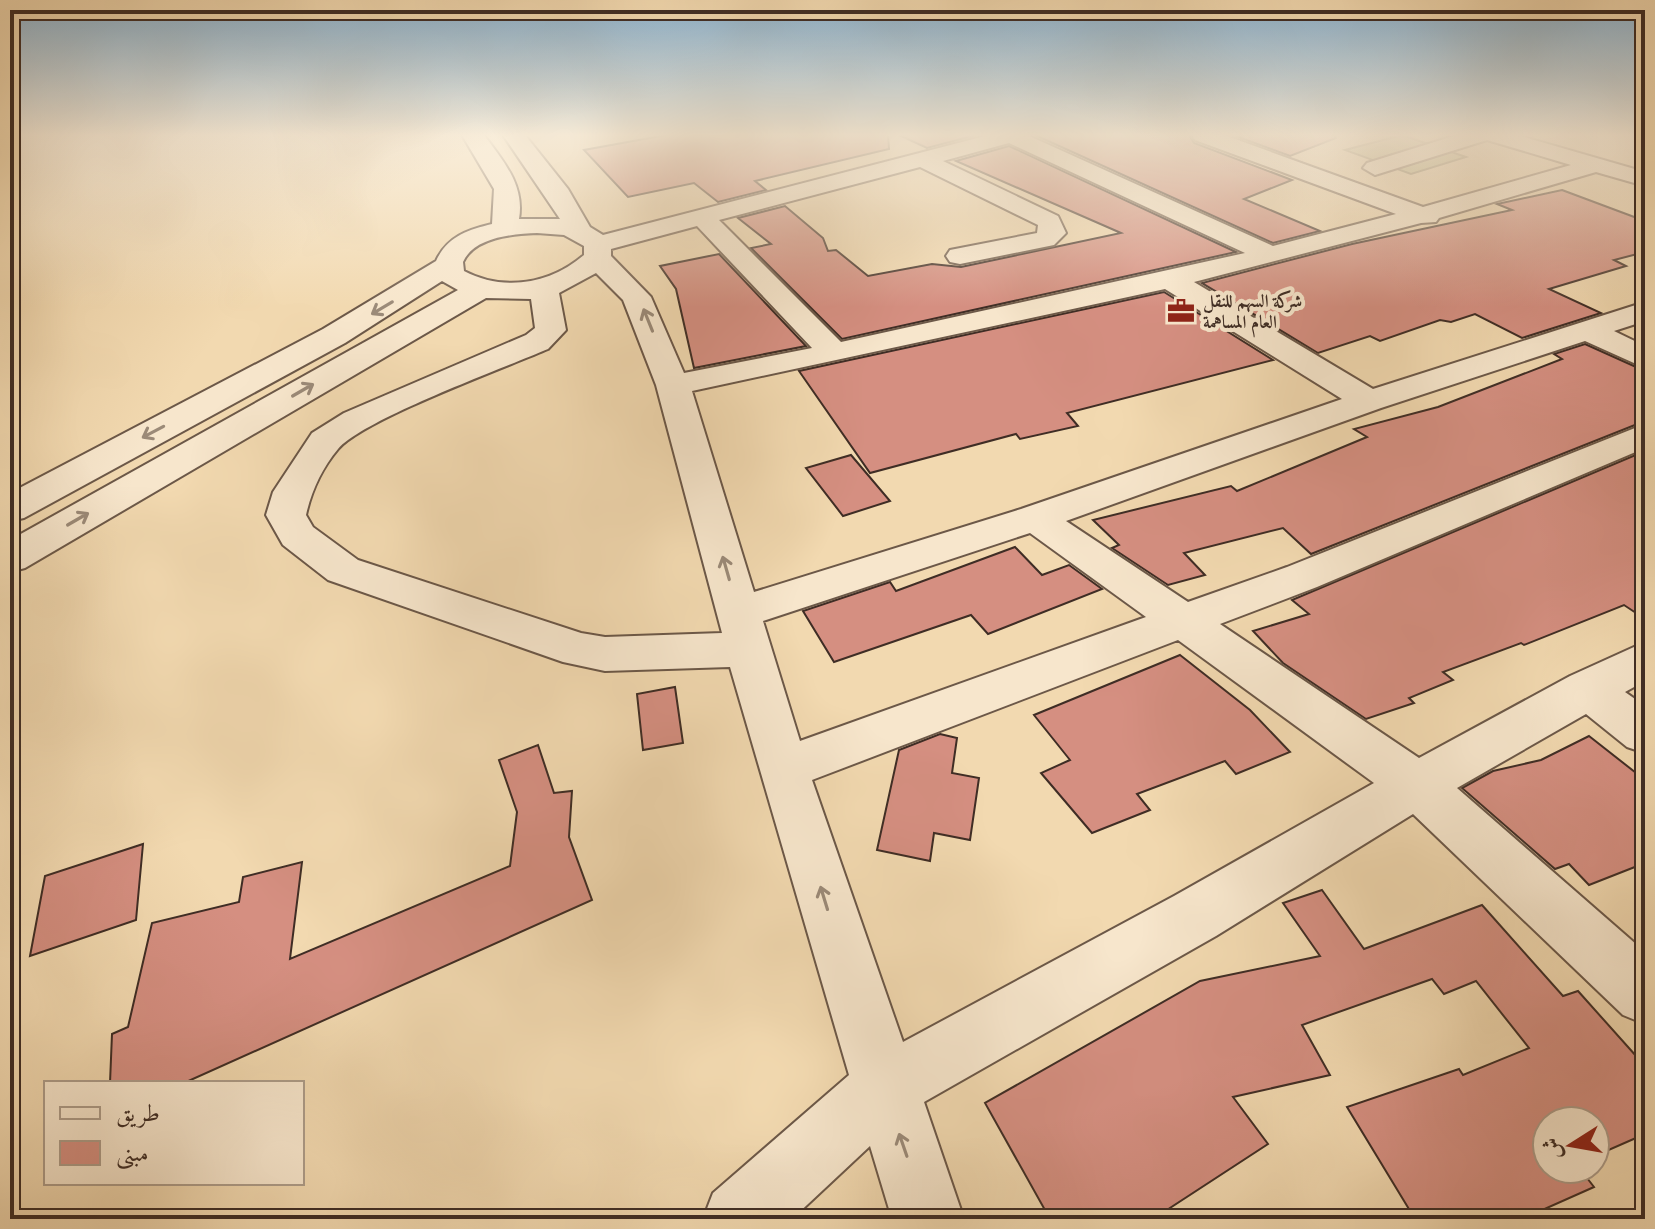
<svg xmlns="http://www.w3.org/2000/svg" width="1655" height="1229" viewBox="0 0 1655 1229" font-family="'Libre Caslon Text',Amiri,serif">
  <rect width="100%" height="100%" fill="#f2d9b0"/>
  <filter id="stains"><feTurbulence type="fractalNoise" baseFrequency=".0025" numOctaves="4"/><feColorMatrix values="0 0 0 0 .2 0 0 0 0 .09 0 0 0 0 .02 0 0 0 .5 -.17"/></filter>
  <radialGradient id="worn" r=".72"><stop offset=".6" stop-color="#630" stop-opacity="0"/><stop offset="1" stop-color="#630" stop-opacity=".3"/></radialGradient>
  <polygon fill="#bfbe88" stroke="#7f7656" stroke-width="2" points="1402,135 1466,157 1411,174 1345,150"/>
  <g fill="#d58f81" stroke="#3f2d25" stroke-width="2">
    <polygon points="666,135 888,135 889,149 755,181 766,190 718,202 694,183 628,197 584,150"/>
    <polygon points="899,135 976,135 927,148"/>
    <polygon points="1035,135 1189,135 1194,143 1292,180 1244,199 1320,231 1273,243"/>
    <polygon points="1233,135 1335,135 1336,138 1290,156"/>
    <polygon points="1009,146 1236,252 842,339 751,248 771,244 738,218 785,206 823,238 828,251 836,250 868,276 932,264 961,267 1121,233 956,161"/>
    <polygon points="1562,190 1645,221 1645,252 1614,260 1626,266 1549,289 1601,313 1522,338 1475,314 1451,322 1440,320 1380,341 1370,336 1318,353 1202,283 1352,244 1512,210 1497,204"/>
    <polygon points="719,254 806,346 694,368 676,289 660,266"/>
    <polygon points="1164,292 1273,360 1067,413 1078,426 1020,439 1016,434 870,473 799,371"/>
    <polygon points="1585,344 1645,371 1645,421 1311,554 1283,528 1184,553 1205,575 1168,585 1112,548 1119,545 1093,520 1231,486 1237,491 1367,437 1354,429 1438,407 1562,359 1554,354"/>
    <polygon points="1645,451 1645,619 1624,605 1524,645 1521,643 1443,672 1453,680 1409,698 1414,703 1366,719 1283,663 1253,631 1309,614 1292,600"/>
    <polygon points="851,455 890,501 843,516 806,468"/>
    <polygon points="1015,547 1042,575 1069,565 1102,589 988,634 971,615 834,662 803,611 890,582 896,591"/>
    <polygon points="1180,655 1250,710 1290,752 1236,774 1225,761 1137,794 1150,810 1092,833 1041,773 1070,760 1034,715"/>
    <polygon points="675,687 683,743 643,750 637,694"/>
    <polygon points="940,734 957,738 952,773 979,778 970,840 934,833 930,861 877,850 899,750"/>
    <polygon points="1589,736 1645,780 1645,863 1589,885 1569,864 1555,869 1462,788 1493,771 1541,760"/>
    <polygon points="538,745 554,793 572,791 569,837 592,900 184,1083 110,1083 112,1034 128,1027 152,923 239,902 243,877 302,862 290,959 510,866 517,812 499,760"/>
    <polygon points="143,844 136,920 30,956 45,876"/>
    <polygon points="1322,890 1364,949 1482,905 1563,996 1578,991 1645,1066 1645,1134 1595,1156 1595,1121 1547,1121 1547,1169 1580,1169 1594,1187 1522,1219 1415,1219 1347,1107 1459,1069 1463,1075 1529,1048 1476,981 1444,994 1432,979 1302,1025 1330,1075 1233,1097 1268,1144 1153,1219 1050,1219 985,1103 1200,981 1320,956 1283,903"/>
  </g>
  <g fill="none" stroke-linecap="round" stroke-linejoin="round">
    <g stroke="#6c5848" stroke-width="4">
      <path id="minor" d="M462 135H484C503 161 525 185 519 219H560L503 135H525L568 189 590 227 603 235 989 135H1027L1273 246 1396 214 1195 140 1192 135H1224L1423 207 1571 165 1487 140 1375 175 1363 168 1367 163 1457 135H1517L1645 172V186L1596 172 1439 218 1436 222 1421 223 1194 282 1373 389 1645 302V321L1614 331 1645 346V368L1585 341 1381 408 1066 521 1188 602 1287 567 1645 424V448L1317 587 1220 624 1419 758 1570 676 1645 642V681L1625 692 1645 706V753L1627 747 1586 714 1457 788 1645 952V1024L1623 1015 1413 814 1216 936 924 1102 964 1219H892L870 1146 792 1219H703L713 1193 849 1075 730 667 605 671 563 662 328 580 283 545 266 515 273 492 312 433 344 413 526 335 535 328 531 299 486 298 25 568 10 572V540L458 290 442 281 345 343 24 518 10 521V493L323 329 436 261C447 237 467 230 492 224L494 189ZM1009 143 1245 253 841 342 719 220 920 167 1038 225 1037 233 950 250 946 256 950 262 960 264 1054 245 1066 233 1058 216 943 161ZM697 226 812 348 684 373 651 297 611 256V249ZM537 233 564 235 584 246V255C550 284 504 292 464 271L463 262C474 237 513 234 537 233ZM596 273 623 300 656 385 722 633 605 637 581 633 358 560 313 527 306 515C311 492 322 468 338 449 364 419 504 368 548 349L566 330 559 293ZM1165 289 1342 399 1021 509 754 592 692 391ZM1030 533 1146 617 800 741 763 621ZM1178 640 1374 783 1174 896 903 1042 812 780Z"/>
    </g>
    <use href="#minor" fill="#f7e6cc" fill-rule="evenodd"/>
  </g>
  <defs><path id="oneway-shaft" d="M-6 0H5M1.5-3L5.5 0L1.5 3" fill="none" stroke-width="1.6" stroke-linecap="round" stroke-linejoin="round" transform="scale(2)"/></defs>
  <g stroke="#9b8a78">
    <use href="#oneway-shaft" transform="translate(382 308) rotate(149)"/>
    <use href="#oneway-shaft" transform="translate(648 320) rotate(-112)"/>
    <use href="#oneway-shaft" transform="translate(303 390) rotate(-30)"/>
    <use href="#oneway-shaft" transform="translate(153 432) rotate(152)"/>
    <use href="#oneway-shaft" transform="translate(78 519) rotate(-30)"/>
    <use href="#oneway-shaft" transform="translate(726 568) rotate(-106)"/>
    <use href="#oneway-shaft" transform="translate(824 898) rotate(-107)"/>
    <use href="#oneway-shaft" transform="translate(903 1145) rotate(-109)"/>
  </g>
  <linearGradient id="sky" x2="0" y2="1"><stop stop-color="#8bb5d4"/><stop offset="0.44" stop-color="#f9eedb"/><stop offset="1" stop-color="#f9eedb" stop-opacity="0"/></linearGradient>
  <rect width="1655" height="307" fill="url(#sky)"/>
  <defs>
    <g id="office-bare" transform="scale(2.16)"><path d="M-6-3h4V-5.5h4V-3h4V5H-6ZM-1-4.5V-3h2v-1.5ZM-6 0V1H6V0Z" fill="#8f2418" stroke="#f7e6cc" stroke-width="2.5" paint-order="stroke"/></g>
  </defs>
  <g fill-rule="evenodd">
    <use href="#office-bare" x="1181" y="311"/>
  </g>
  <g text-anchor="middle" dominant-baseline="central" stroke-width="8" stroke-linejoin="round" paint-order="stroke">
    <g font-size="18" font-weight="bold" fill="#3f2d25" stroke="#f7e6cc" text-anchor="start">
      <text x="1203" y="301">شركة السهم للنقل<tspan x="1203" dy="21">العام المساهمة</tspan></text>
    </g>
  </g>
  <rect width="1655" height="1229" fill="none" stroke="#f2d9b0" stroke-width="40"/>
  <rect x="12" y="12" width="1631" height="1205" fill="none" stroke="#3f2d25" stroke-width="4"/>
  <rect x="20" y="20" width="1615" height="1189" fill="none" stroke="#3f2d25" stroke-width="2"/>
  <rect x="44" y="1081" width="260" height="104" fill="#f7e6cc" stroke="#ad9c89" stroke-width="2"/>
  <rect x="60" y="1107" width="40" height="12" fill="#f7e6cc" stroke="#ad9c89" stroke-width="2"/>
  <text x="116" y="1121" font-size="24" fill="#3f2d25">طريق</text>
  <rect x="60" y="1141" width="40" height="24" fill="#d58f81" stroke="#ad9c89" stroke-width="2"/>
  <text x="116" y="1161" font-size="24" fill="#3f2d25">مبنى</text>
  <g transform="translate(1571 1145) rotate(259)"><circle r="38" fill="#f7e6cc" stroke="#ad9c89" stroke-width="2"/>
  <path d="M0-6L14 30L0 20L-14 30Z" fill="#8f2418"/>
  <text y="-12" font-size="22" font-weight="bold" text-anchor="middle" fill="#3f2d25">ش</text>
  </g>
  <rect width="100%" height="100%" filter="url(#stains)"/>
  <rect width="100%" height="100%" fill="url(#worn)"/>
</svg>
